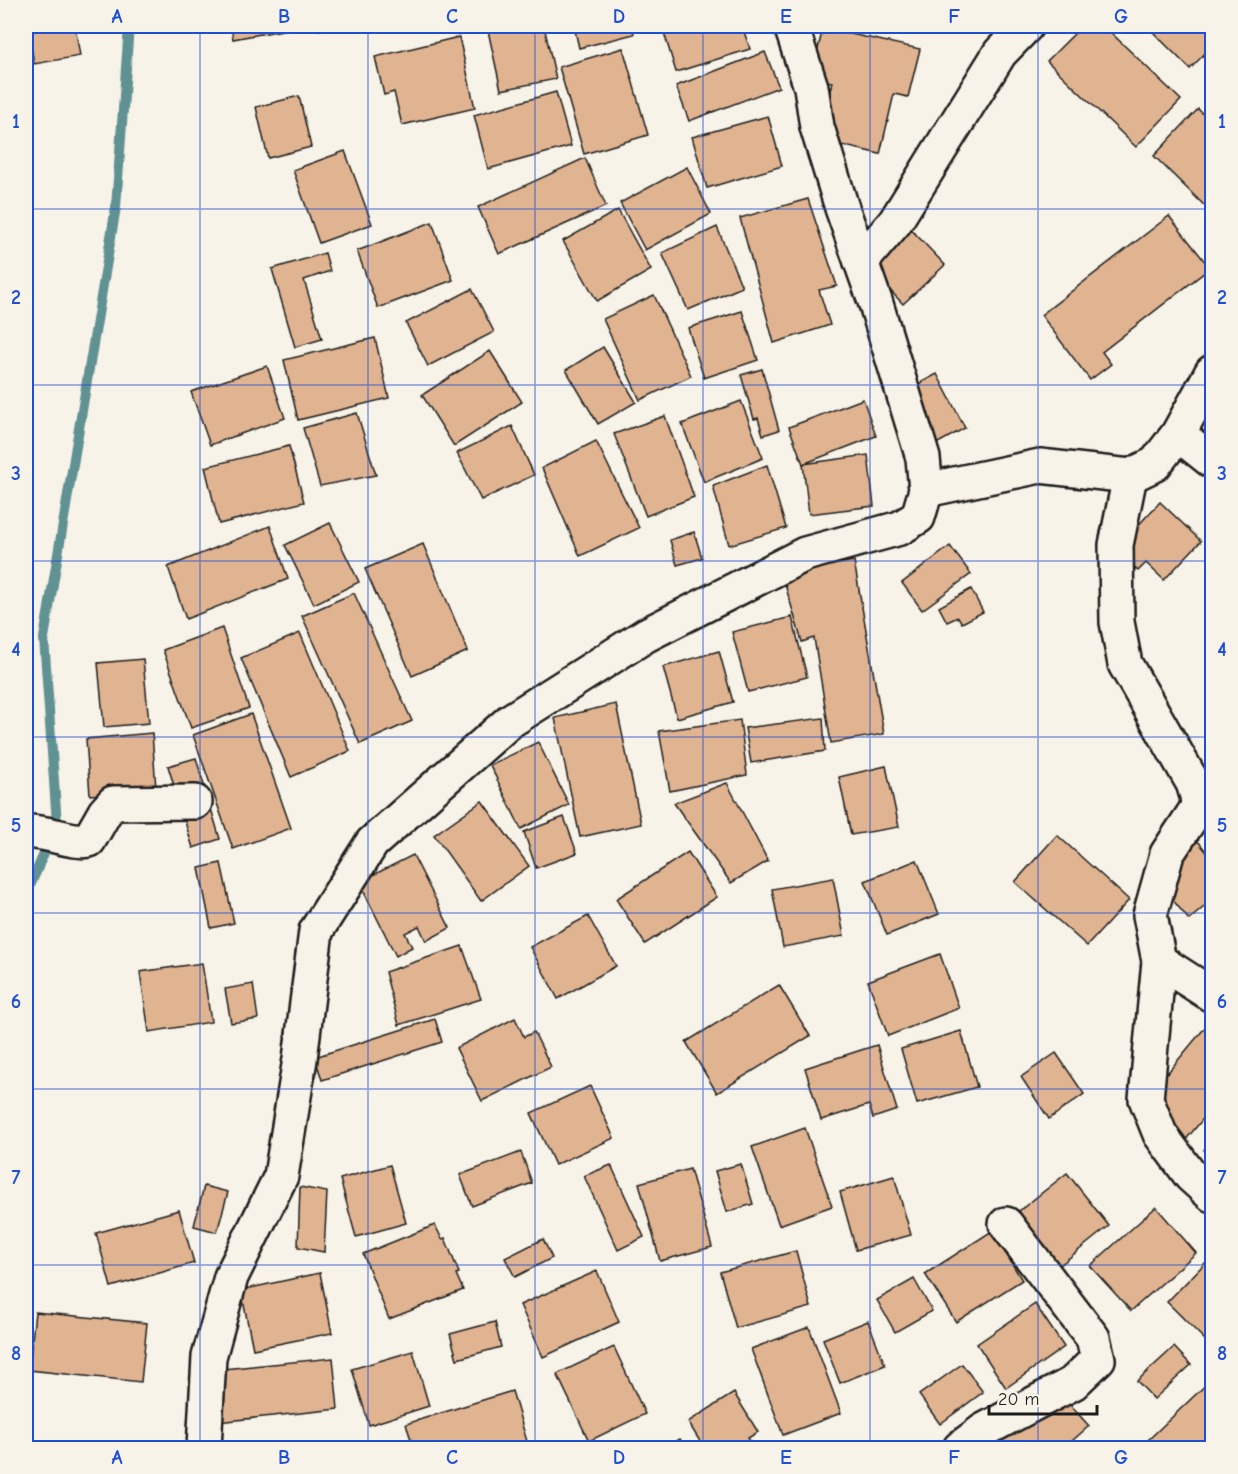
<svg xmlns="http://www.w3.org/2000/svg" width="1238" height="1474" viewBox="0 0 1238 1474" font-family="'Comic Neue',sans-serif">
  <rect width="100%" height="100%" fill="#f7f3e8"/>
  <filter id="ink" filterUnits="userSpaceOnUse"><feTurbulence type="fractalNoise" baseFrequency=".0167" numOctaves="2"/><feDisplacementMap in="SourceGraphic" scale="12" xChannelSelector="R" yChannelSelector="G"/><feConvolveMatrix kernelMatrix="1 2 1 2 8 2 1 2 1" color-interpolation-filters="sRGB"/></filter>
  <g filter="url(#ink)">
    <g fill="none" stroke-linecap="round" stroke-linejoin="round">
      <polyline stroke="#609193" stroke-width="10" points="26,895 57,824 44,638 116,207 129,26"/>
    </g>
    <g fill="#e1b491" stroke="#1c1c1c" stroke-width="1.5">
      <polygon points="28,26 75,26 80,56 34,64"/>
      <polygon points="231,26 288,26 288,29 233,39"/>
      <polygon points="318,26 344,26 318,30"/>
      <polygon points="487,26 544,26 556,79 501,90"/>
      <polygon points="574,26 632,26 634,34 579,48"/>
      <polygon points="662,26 742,26 750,49 676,72"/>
      <polygon points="1082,26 1104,26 1181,100 1136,147 1047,61"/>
      <polygon points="1151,26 1212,26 1212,46 1190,69 1149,28"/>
      <polygon points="823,28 920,49 908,97 894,94 880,154 819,140 832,82 811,78"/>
      <polygon points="459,37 475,108 402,125 394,92 384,95 375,57"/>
      <polygon points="623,48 648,135 584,154 559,67"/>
      <polygon points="765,52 779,87 689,121 676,86"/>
      <polygon points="556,92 571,146 488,169 474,115"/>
      <polygon points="299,96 311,147 268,158 256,107"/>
      <polygon points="1198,109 1212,123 1212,213 1154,156"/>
      <polygon points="768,116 782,166 707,188 692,137"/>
      <polygon points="345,151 372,224 319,243 293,170"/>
      <polygon points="585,158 606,206 499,254 478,207"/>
      <polygon points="687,167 711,214 645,250 620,203"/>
      <polygon points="808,199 837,286 819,290 830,325 774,343 740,218"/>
      <polygon points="618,210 651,270 597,301 563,241"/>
      <polygon points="1169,216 1210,268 1102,352 1111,364 1090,380 1041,315"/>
      <polygon points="432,222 453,280 378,308 357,251"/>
      <polygon points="904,222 945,265 903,304 862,261"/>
      <polygon points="717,227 742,287 688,310 662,253"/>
      <polygon points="325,253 330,271 304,280 322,339 295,347 272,269"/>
      <polygon points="472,289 494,332 428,366 406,323"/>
      <polygon points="654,295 691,376 640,400 603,319"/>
      <polygon points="742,311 758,360 704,378 688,328"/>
      <polygon points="375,338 389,398 298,420 284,360"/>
      <polygon points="603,347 636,402 598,424 566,370"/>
      <polygon points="490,351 522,402 454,446 422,395"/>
      <polygon points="267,366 285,418 210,445 191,392"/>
      <polygon points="762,369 779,430 763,435 758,418 754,419 741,375"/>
      <polygon points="937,374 965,428 931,447 903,392"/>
      <polygon points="863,399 876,436 803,464 789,427"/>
      <polygon points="741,401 763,458 704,482 682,424"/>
      <polygon points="357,413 376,475 320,486 303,428"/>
      <polygon points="665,416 694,497 646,516 614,434"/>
      <polygon points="512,426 534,475 481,500 457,453"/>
      <polygon points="596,441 639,528 580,556 542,468"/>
      <polygon points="289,446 304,502 219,524 205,467"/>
      <polygon points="868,455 874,506 809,514 803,464"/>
      <polygon points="767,465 786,528 729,545 713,486"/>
      <polygon points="1160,502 1201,541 1164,580 1146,563 1138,571 1115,550"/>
      <polygon points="330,523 359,582 314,604 285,545"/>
      <polygon points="270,526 288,579 186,619 168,567"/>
      <polygon points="694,532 702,558 677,565 670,540"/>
      <polygon points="423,544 468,651 412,676 365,569"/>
      <polygon points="950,546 971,574 922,610 902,583"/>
      <polygon points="854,561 884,734 831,743 814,638 802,642 782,574"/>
      <polygon points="971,589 983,612 962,623 958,617 947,622 939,607"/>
      <polygon points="354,593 412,721 360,744 302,616"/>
      <polygon points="792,617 807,677 748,692 732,632"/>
      <polygon points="222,628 249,708 191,728 163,650"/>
      <polygon points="300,633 350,751 291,777 241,658"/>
      <polygon points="719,651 733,702 677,718 663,667"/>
      <polygon points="143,659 149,723 104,727 98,663"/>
      <polygon points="616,704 641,824 580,837 555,718"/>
      <polygon points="251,714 291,828 233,849 193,735"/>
      <polygon points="823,718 825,751 751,763 745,728"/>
      <polygon points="740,720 747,775 670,791 659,731"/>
      <polygon points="152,733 156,789 90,795 86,739"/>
      <polygon points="1212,740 1212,782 1208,781"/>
      <polygon points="538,742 569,805 521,829 490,765"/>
      <polygon points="196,758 220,839 193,848 168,766"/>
      <polygon points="886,766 899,827 851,835 839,777"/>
      <polygon points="727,783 768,861 731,883 674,803"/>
      <polygon points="482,801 529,866 481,901 434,835"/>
      <polygon points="564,817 577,853 536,868 524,832"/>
      <polygon points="1191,832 1212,859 1212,900 1189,920 1147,868"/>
      <polygon points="1057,835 1129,900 1087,946 1015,882"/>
      <polygon points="688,852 717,897 645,944 616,899"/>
      <polygon points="413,855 450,928 426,941 419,926 405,933 412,947 396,956 359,882"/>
      <polygon points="917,860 939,914 887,935 865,881"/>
      <polygon points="221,863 234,923 211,928 199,868"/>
      <polygon points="833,878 844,936 783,947 772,889"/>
      <polygon points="588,916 616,966 558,999 530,947"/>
      <polygon points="462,946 481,999 399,1025 385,972"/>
      <polygon points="940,954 959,1008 888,1036 868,981"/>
      <polygon points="202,963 211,1022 149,1032 140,972"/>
      <polygon points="253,984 258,1019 231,1023 225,989"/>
      <polygon points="779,985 810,1036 717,1093 686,1042"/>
      <polygon points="515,1018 524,1037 534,1032 551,1067 482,1101 456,1048"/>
      <polygon points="435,1019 442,1042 322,1080 315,1057"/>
      <polygon points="1212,1019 1212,1108 1184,1142 1141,1105"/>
      <polygon points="961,1031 977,1087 917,1104 901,1049"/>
      <polygon points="877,1045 897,1110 873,1118 869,1105 821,1120 805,1068"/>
      <polygon points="1056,1053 1084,1094 1049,1119 1021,1077"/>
      <polygon points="590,1086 614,1138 555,1165 531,1113"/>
      <polygon points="805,1128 832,1206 779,1225 752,1147"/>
      <polygon points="1212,1141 1212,1157 1204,1150"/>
      <polygon points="521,1152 532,1183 472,1206 460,1175"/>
      <polygon points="741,1164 753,1204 727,1212 715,1171"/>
      <polygon points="390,1165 406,1223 356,1237 340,1179"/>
      <polygon points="611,1165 644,1237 618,1250 584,1176"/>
      <polygon points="690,1169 712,1247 660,1261 639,1183"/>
      <polygon points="1067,1173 1109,1226 1054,1270 1009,1219"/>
      <polygon points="894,1176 911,1235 856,1250 840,1192"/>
      <polygon points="204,1186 228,1192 217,1232 194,1226"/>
      <polygon points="300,1187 327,1192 324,1252 298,1247"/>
      <polygon points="1156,1207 1196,1253 1131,1311 1090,1266"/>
      <polygon points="179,1210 194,1263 111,1287 96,1233"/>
      <polygon points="435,1225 442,1239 445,1238 459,1273 456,1274 463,1290 389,1319 363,1254"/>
      <polygon points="992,1231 1022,1280 956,1322 925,1274"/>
      <polygon points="543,1239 552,1258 515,1277 505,1258"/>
      <polygon points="796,1251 811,1307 736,1328 720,1272"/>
      <polygon points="1212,1256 1212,1341 1209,1344 1167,1302"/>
      <polygon points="597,1271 619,1322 543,1357 520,1305"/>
      <polygon points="320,1273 332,1333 253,1349 241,1290"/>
      <polygon points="914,1279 932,1311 895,1332 877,1300"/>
      <polygon points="1035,1304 1064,1347 1006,1388 977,1344"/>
      <polygon points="35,1312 147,1323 141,1382 29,1370"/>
      <polygon points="868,1321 885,1365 840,1383 823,1339"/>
      <polygon points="495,1322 501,1347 457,1359 450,1334"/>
      <polygon points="809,1327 841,1413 783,1435 751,1349"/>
      <polygon points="614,1347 645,1414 589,1441 557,1374"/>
      <polygon points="1174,1347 1191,1365 1154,1399 1137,1381"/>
      <polygon points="413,1351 429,1406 369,1425 352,1369"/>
      <polygon points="333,1358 338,1409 218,1422 213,1370"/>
      <polygon points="962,1364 983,1392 940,1424 919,1395"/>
      <polygon points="1212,1379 1212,1446 1209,1448 1154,1448 1147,1441"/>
      <polygon points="1056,1389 1089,1426 1064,1448 989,1448"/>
      <polygon points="512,1391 529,1448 404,1448 413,1446 406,1424"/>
      <polygon points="734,1393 758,1432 748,1438 755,1448 704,1448 688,1422"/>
      <polygon points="680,1439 686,1448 664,1448"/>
    </g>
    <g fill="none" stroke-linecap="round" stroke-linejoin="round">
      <g stroke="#1c1c1c" stroke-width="38">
        <g id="minor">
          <polyline points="861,262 895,222 1000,53 1026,26"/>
          <polyline points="1178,434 1212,461"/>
          <polyline points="1130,476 1116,545 1117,622 1125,664 1193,783 1197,796 1198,807 1167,854 1150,915 1159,961 1146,1099 1160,1134 1191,1176 1212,1195"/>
          <polyline points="926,490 1040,466 1130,476 1155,464 1178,434 1212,372"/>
          <path d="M26 832C44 830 75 844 89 840L105 812 113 803 195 802"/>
          <polyline points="1159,961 1212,995"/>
          <polyline points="204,1448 209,1357 231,1277 281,1176 300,1059 316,931 372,843 510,721 646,635 805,554 900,528 918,517 926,490 923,458 876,304 842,208 817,127 811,87 791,26"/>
          <polyline points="960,1448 984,1430 1073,1383 1098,1359 1093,1338 1006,1224"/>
        </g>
      </g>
      <use href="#minor" stroke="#f7f3e8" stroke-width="33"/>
    </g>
  </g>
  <path fill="none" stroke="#1d4ed8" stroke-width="1.5" stroke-opacity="0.55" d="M200 26V1448M368 26V1448M535 26V1448M703 26V1448M870 26V1448M1038 26V1448M26 209H1212M26 385H1212M26 561H1212M26 737H1212M26 913H1212M26 1089H1212M26 1265H1212"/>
  <rect width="1238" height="1474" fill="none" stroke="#f7f3e8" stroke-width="66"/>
  <path d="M989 1405v9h108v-9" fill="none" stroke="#1c1c1c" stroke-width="3"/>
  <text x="998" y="1405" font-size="18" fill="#1c1c1c" stroke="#f7f3e8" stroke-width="4.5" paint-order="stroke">20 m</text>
  <rect x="33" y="33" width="1172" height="1408" fill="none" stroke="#1d4ed8" stroke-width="2"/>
  <g font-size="20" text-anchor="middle" font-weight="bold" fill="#1d4ed8">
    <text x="117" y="23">A</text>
    <text x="284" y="23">B</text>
    <text x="452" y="23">C</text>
    <text x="619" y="23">D</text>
    <text x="786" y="23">E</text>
    <text x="954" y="23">F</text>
    <text x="1121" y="23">G</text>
    <text x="16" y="128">1</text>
    <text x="1222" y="128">1</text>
    <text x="16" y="304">2</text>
    <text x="1222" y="304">2</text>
    <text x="16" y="480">3</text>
    <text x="1222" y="480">3</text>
    <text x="16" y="656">4</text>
    <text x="1222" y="656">4</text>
    <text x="16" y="832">5</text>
    <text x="1222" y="832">5</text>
    <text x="16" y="1008">6</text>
    <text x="1222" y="1008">6</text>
    <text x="16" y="1184">7</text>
    <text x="1222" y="1184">7</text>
    <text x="16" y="1360">8</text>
    <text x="1222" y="1360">8</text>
    <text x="117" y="1464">A</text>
    <text x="284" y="1464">B</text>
    <text x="452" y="1464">C</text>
    <text x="619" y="1464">D</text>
    <text x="786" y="1464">E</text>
    <text x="954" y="1464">F</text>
    <text x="1121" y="1464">G</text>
  </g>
</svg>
